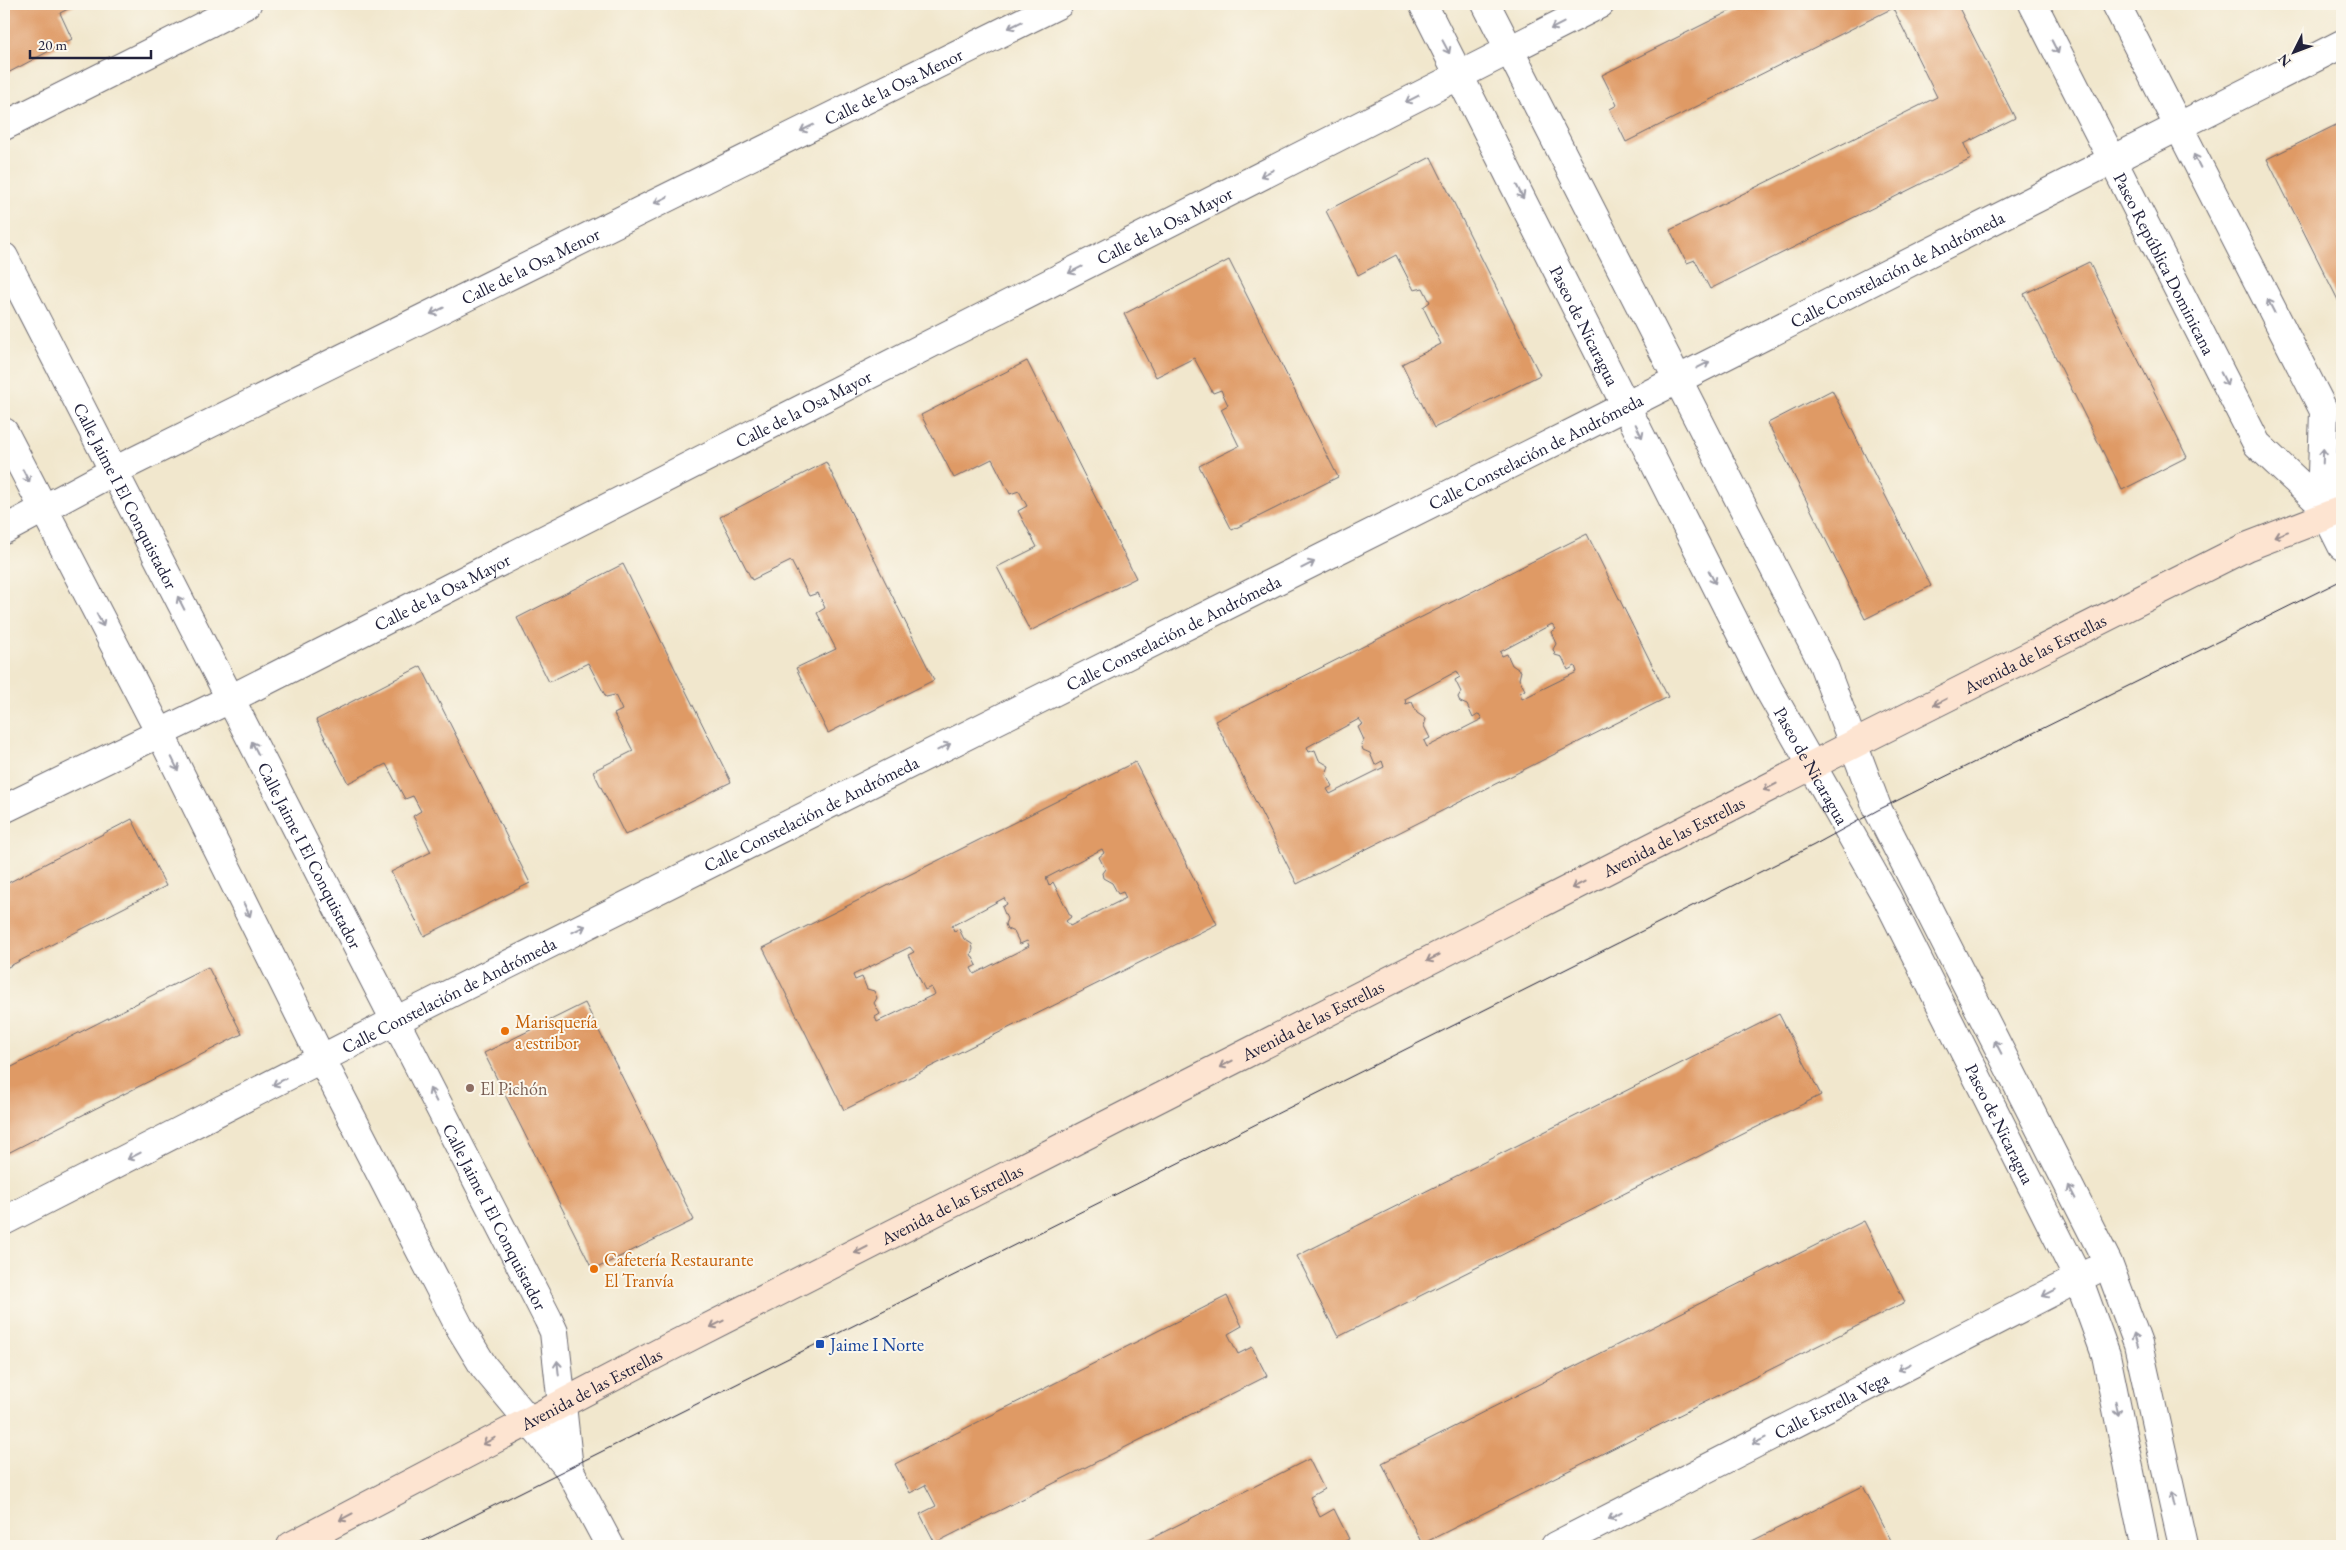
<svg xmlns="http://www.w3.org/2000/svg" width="2346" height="1550" viewBox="0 0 2346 1550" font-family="'EB Garamond',serif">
  <rect width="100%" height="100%" fill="#fbf7ec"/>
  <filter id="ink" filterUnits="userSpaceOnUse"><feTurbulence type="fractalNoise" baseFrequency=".02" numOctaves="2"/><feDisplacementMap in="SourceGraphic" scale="10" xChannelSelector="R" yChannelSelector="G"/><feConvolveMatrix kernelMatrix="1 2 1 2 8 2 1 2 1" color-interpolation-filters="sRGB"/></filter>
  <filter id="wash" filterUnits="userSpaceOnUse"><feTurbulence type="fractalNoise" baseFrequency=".0096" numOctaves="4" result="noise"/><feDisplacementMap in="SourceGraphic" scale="20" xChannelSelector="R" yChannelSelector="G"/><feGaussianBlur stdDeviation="1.12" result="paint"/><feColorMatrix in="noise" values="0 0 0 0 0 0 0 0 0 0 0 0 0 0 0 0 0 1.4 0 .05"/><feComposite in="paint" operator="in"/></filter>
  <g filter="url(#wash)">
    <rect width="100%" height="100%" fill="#f1e7cd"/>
    <g id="blocks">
      <g fill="#df9a65" fill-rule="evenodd">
        <polygon points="4,4 78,4 60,13 72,39 4,75"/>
        <polygon points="1744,4 1957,4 2015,118 1964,144 1971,159 1710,289 1695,260 1687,263 1670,230 1937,97 1893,8 1626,142 1610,109 1617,105 1602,75"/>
        <polygon points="2342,122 2342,308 2267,159"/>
        <polygon points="1431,157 1540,375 1434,428 1402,364 1441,344 1423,307 1430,302 1423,288 1414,290 1396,255 1358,275 1326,211"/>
        <polygon points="1229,260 1338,477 1232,530 1199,466 1239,446 1221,409 1228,405 1221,390 1213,393 1194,358 1156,377 1124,314"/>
        <polygon points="2089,262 2187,457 2122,490 2024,294"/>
        <polygon points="1027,361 1136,578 1030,631 997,567 1037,547 1018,511 1027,506 1019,491 1010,494 992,459 954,478 921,415"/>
        <polygon points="1832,390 1931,586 1865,619 1768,423"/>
        <polygon points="826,462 934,680 828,733 796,668 836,649 817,613 825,608 818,593 809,596 791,561 752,580 720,517"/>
        <path d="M1587 534 1668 697 1297 884 1215 721ZM1552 624 1556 629 1551 632 1556 644 1553 649 1555 655 1562 657 1568 670 1575 666 1577 672 1522 699 1520 693 1525 690 1519 679 1521 671 1512 665 1507 654 1502 656 1500 652ZM1457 671 1460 677 1455 680 1461 692 1458 697 1460 702 1467 705 1473 718 1479 714 1482 719 1427 747 1424 741 1430 738 1424 726 1426 719 1417 713 1412 702 1406 704 1405 699ZM1359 719 1363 724 1358 727 1364 740 1361 744 1363 750 1370 753 1375 765 1382 761 1384 767 1330 794 1327 789 1333 786 1326 774 1329 766 1319 760 1315 750 1309 752 1307 747Z"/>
        <polygon points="623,564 731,782 625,835 593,771 633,751 614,714 622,710 615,695 606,697 588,663 549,682 517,618"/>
        <polygon points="421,666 530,883 424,936 391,872 431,852 413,816 421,811 413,796 405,799 386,764 348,783 316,720"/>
        <path d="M1135 762 1217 924 844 1110 763 948ZM1102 849 1104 853 1099 857 1105 869 1102 873 1103 878 1112 883 1118 894 1123 892 1126 898 1070 926 1066 921 1071 917 1053 882 1049 886 1046 878ZM1004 898 1007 904 1002 907 1007 919 1005 924 1007 929 1014 932 1020 944 1027 941 1029 946 974 974 971 968 977 965 971 954 973 949 972 944 964 939 959 929 954 931 952 926ZM910 947 914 952 908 955 925 990 931 987 935 994 877 1022 875 1017 880 1014 874 1003 877 998 874 991 867 989 862 977 855 980 853 975Z"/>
        <polygon points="132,819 166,886 4,969 4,885"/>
        <polygon points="208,967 242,1034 4,1155 4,1071"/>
        <polygon points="585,1003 694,1220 593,1270 484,1053"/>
        <polygon points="1779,1014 1821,1095 1338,1337 1297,1256"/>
        <polygon points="1864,1221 1905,1302 1422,1544 1382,1463"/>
        <polygon points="1227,1296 1242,1326 1228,1334 1238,1354 1252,1347 1267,1376 935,1543 920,1514 936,1506 925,1485 910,1493 895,1464"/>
        <polygon points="1309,1459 1324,1489 1310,1497 1320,1517 1334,1509 1349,1539 1335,1546 1136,1546"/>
        <polygon points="1863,1486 1894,1546 1742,1546"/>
      </g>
    </g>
  </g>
  <g filter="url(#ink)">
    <use href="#blocks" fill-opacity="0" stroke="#6a676e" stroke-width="1"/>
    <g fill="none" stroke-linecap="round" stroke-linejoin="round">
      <g stroke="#6a676e" stroke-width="30">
        <g id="street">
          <path id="s1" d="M1423 4 1769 690 1887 898 2078 1278 2106 1355 2145 1546"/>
          <polyline points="1486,4 1823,664 1878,810 2108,1263 2138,1344 2183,1546"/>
          <path id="s2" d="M2033 4 2257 444 2321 504 2342 546"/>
          <polyline points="2116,4 2324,411 2321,504"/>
          <polyline points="4,126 247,4"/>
          <path id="s3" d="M4 257 548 1319 554 1332 569 1469"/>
          <polyline points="4,432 160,733 322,1060 459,1326 484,1367 569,1469 610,1546"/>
          <path id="s4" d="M4 530 114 471 1059 4"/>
          <path id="s5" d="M4 809 230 699 1600 4"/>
          <path id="s6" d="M4 1221 395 1021 1574 432 2342 44"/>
          <path id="s7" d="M1555 1546 2093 1271"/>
        </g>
      </g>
      <g stroke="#6a676e" stroke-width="30">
        <g id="secondary">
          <path id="s8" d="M291 1546 672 1346 1854 744 2246 547 2342 510"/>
        </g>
      </g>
      <use href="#street" stroke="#fff" stroke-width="28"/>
      <use href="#secondary" stroke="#fde4d1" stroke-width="28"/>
      <polyline stroke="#22223b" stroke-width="1" points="413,1546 1814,845 1878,810 2342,580"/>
    </g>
    <defs><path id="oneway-shaft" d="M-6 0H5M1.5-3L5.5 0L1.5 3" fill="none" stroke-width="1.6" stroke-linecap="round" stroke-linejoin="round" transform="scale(1.25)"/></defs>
    <g stroke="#9c9ca7">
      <use href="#oneway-shaft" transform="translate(1015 25) rotate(154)"/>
      <use href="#oneway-shaft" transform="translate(1557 26) rotate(153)"/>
      <use href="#oneway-shaft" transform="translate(1446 47) rotate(62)"/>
      <use href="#oneway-shaft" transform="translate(2055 47) rotate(63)"/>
      <use href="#oneway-shaft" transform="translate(1412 99) rotate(153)"/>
      <use href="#oneway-shaft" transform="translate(807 128) rotate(154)"/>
      <use href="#oneway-shaft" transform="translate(2197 161) rotate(-117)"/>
      <use href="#oneway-shaft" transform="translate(1267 173) rotate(153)"/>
      <use href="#oneway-shaft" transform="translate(1520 192) rotate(63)"/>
      <use href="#oneway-shaft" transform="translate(661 200) rotate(154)"/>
      <use href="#oneway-shaft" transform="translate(1075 270) rotate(153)"/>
      <use href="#oneway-shaft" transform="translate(2271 306) rotate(-117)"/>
      <use href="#oneway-shaft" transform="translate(437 311) rotate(154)"/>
      <use href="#oneway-shaft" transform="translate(1703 365) rotate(-27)"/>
      <use href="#oneway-shaft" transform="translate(2224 379) rotate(63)"/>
      <use href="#oneway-shaft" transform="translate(1639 431) rotate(64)"/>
      <use href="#oneway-shaft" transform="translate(2323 456) rotate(-88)"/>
      <use href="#oneway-shaft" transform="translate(26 476) rotate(63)"/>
      <use href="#oneway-shaft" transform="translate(1308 565) rotate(-27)"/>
      <use href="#oneway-shaft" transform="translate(1712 577) rotate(63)"/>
      <use href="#oneway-shaft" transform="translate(181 603) rotate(-117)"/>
      <use href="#oneway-shaft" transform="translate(100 620) rotate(62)"/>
      <use href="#oneway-shaft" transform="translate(944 747) rotate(-27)"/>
      <use href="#oneway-shaft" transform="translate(255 748) rotate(-117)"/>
      <use href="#oneway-shaft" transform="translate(175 764) rotate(64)"/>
      <use href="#oneway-shaft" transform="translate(247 910) rotate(64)"/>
      <use href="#oneway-shaft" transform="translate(579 929) rotate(-27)"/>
      <use href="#oneway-shaft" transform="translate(1998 1047) rotate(-117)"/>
      <use href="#oneway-shaft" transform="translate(279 1082) rotate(153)"/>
      <use href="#oneway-shaft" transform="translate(433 1095) rotate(-117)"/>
      <use href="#oneway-shaft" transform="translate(134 1156) rotate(153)"/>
      <use href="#oneway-shaft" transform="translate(2072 1192) rotate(-117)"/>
      <use href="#oneway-shaft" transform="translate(2049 1293) rotate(153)"/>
      <use href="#oneway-shaft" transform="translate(2136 1340) rotate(-108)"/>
      <use href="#oneway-shaft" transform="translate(1904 1367) rotate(153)"/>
      <use href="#oneway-shaft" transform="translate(558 1368) rotate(-96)"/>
      <use href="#oneway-shaft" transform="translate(2117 1408) rotate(78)"/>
      <use href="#oneway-shaft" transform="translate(1759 1441) rotate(153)"/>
      <use href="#oneway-shaft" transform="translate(2173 1499) rotate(-103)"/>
      <use href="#oneway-shaft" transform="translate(1615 1516) rotate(153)"/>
    </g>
    <g stroke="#9a8d8e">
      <use href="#oneway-shaft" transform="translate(2281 534) rotate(160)"/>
      <use href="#oneway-shaft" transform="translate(1940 702) rotate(153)"/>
      <use href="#oneway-shaft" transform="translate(1770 787) rotate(153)"/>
      <use href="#oneway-shaft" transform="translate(1578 885) rotate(153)"/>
      <use href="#oneway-shaft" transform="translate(1433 958) rotate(153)"/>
      <use href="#oneway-shaft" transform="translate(1226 1064) rotate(153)"/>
      <use href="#oneway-shaft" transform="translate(861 1250) rotate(153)"/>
      <use href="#oneway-shaft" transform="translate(717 1324) rotate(153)"/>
      <use href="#oneway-shaft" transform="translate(489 1441) rotate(152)"/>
      <use href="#oneway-shaft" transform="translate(346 1517) rotate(152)"/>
    </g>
  </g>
  <g fill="#e8710a" stroke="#fbf7ec" stroke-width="2">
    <circle cx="505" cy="1031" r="5"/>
    <circle cx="594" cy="1269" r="5"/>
  </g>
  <circle fill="#8d6e63" stroke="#fbf7ec" stroke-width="2" cx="470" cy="1088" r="5"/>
  <rect fill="#1a4fb4" stroke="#fbf7ec" stroke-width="2" x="815" y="1339" width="10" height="10" rx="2.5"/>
  <g text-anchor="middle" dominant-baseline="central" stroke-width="4" stroke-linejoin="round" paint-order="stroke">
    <g font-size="18" fill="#22223b" stroke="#fbf7ec">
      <text stroke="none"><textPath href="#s4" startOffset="994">Calle de la Osa Menor</textPath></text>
      <text stroke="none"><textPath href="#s5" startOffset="1299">Calle de la Osa Mayor</textPath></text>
      <text stroke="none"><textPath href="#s2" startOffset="291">Paseo República Dominicana</textPath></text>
      <text stroke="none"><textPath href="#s4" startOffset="589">Calle de la Osa Menor</textPath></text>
      <text stroke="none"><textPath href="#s6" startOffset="2119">Calle Constelación de Andrómeda</textPath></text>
      <text stroke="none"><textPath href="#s1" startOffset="360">Paseo de Nicaragua</textPath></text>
      <text stroke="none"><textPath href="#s5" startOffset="894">Calle de la Osa Mayor</textPath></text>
      <text stroke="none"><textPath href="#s6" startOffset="1714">Calle Constelación de Andrómeda</textPath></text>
      <text stroke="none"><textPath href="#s3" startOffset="268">Calle Jaime I El Conquistador</textPath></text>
      <text stroke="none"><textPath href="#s5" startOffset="489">Calle de la Osa Mayor</textPath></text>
      <text stroke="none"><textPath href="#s6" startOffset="1309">Calle Constelación de Andrómeda</textPath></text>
      <text stroke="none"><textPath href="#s8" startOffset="1959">Avenida de las Estrellas</textPath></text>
      <text stroke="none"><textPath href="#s1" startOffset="855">Paseo de Nicaragua</textPath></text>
      <text stroke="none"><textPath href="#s6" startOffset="904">Calle Constelación de Andrómeda</textPath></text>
      <text stroke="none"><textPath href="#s8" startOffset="1554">Avenida de las Estrellas</textPath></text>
      <text stroke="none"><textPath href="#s3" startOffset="672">Calle Jaime I El Conquistador</textPath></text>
      <text stroke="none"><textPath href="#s6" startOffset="499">Calle Constelación de Andrómeda</textPath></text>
      <text stroke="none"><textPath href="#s8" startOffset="1149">Avenida de las Estrellas</textPath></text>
      <text stroke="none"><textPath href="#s1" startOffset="1260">Paseo de Nicaragua</textPath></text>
      <text stroke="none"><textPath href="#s8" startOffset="744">Avenida de las Estrellas</textPath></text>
      <text stroke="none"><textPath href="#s3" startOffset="1078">Calle Jaime I El Conquistador</textPath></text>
      <text stroke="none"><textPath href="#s8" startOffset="339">Avenida de las Estrellas</textPath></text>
      <text stroke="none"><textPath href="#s7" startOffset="310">Calle Estrella Vega</textPath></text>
    </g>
    <g font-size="18" fill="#c56008" stroke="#fbf7ec" text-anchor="start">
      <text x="515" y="1021">Marisquería<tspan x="515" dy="21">a estribor</tspan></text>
      <text x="604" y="1259">Cafetería Restaurante<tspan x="604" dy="21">El Tranvía</tspan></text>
    </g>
    <g font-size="18" fill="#785e54" stroke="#fbf7ec" text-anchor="start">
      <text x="480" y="1088">El Pichón</text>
    </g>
    <g font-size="18" fill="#164399" stroke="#fbf7ec" text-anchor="start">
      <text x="830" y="1344">Jaime I Norte</text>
    </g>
  </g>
  <rect width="2346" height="1550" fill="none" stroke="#fbf7ec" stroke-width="20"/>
  <g transform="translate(2294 52) rotate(228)" stroke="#fbf7ec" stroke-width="4" paint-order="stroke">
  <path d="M0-4L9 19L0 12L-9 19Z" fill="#22223b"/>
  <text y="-8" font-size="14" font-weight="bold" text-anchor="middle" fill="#22223b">N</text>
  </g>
  <path d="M30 50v8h121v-8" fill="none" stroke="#22223b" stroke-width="2.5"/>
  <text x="38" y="50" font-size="15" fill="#22223b" stroke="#fbf7ec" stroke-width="4" paint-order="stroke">20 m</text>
</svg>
